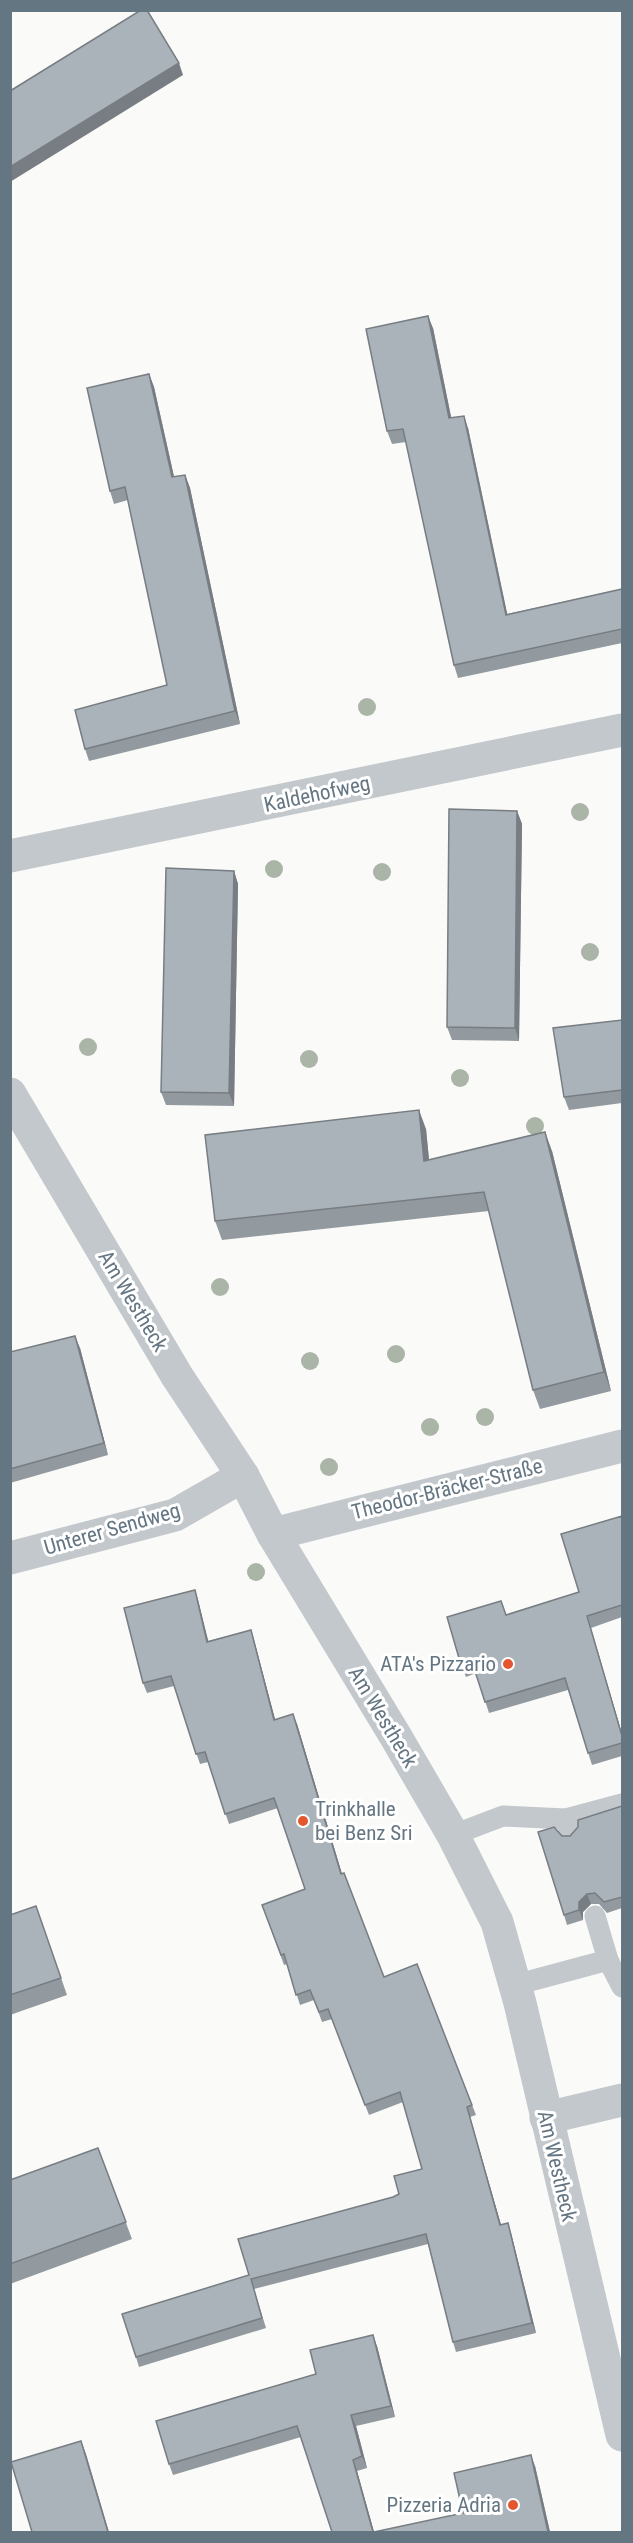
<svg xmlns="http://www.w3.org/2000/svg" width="633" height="2543" viewBox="0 0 633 2543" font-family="'Roboto Condensed',sans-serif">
  <rect width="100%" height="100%" fill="#fafaf8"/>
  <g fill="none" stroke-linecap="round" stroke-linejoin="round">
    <g stroke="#c3c8cc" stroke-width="21">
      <polyline points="566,1819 622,1804"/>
      <polyline points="453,1835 503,1816 566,1819 570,1834"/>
      <polyline points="608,1960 622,1987"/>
      <polyline points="515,1985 608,1960 595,1916"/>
    </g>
    <g stroke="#c3c8cc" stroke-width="33">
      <polyline points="10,856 622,730"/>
      <polyline points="10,1094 177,1376 243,1476 273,1534 396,1737 453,1835 497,1922 520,2003 622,2435"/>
      <polyline points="273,1534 622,1446"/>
      <polyline points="10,1558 175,1515 243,1476"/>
      <polyline points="546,2118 622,2100"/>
    </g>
  </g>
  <g fill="#aab4a7">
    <circle cx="367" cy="707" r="9"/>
    <circle cx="580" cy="812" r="9"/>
    <circle cx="274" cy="869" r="9"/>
    <circle cx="382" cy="872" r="9"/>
    <circle cx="590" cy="952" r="9"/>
    <circle cx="88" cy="1047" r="9"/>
    <circle cx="309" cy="1059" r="9"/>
    <circle cx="460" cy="1078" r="9"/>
    <circle cx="535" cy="1126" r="9"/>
    <circle cx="220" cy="1287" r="9"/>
    <circle cx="396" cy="1354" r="9"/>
    <circle cx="310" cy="1361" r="9"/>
    <circle cx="485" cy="1417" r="9"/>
    <circle cx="430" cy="1427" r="9"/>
    <circle cx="329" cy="1467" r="9"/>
    <circle cx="256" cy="1572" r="9"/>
  </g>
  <g fill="#929a9f">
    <polygon points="433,328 451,418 468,428 507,614 622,589 622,643 458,678 454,665 406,442 392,444 387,431"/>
    <polygon points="149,374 154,387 174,477 185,475 190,488 240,724 89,761 85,749 167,685 128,500 114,504 110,491"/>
    <polygon points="517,811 522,824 519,1041 452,1040 447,1027"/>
    <polygon points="234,871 238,884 234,1106 166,1105 161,1092"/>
    <polygon points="622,1020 622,1103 569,1110 564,1097"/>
    <polygon points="426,1129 429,1160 552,1151 611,1391 540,1409 533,1390 489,1211 222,1240 215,1221"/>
    <polygon points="80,1348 108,1455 10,1483 10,1352"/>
    <polygon points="622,1516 622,1617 591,1628 622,1734 622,1756 592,1765 568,1690 489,1713 476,1673 466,1677 461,1665 506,1615 579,1592"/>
    <polygon points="195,1590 198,1600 208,1641 251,1630 254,1640 275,1720 297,1724 342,1874 384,1977 417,1964 476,2115 470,2117 501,2225 511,2233 536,2333 456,2352 453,2342 428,2244 254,2289 266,2328 139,2367 136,2357 249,2275 399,2194 422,2169 403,2102 369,2115 332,2019 322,2022 314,2000 300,2005 287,1964 284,1965 262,1905 305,1889 278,1808 229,1824 208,1762 200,1764 174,1686 147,1693 143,1683"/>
    <polygon points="622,1806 622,1908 607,1913 599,1904 591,1904 583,1912 583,1920 567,1925 564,1915 562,1836 570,1836"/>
    <polygon points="36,1906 67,1995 10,2015 10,1915"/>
    <polygon points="98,2148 132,2239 10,2284 10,2180"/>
    <polygon points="377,2346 395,2417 356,2426 367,2468 357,2471 374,2532 463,2513 535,2466 550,2532 332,2532 301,2437 173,2475 169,2464 316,2374"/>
  </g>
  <g fill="#777d82">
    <polygon points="179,63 183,75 10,182 10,167"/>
    <polygon points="428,316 433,328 454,431 449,418"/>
    <polygon points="149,374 154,387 177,490 172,477"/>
    <polygon points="464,416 468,428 510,627 506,615"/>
    <polygon points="185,475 190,488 240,724 235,711"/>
    <polygon points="517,811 522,824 519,1041 515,1028"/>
    <polygon points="234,871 238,884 234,1106 229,1093"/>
    <polygon points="419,1110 426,1129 431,1180 424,1161"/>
    <polygon points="545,1132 552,1151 611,1391 604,1372"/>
    <polygon points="75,1336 80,1348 108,1455 104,1443"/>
    <polygon points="195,1590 198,1600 211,1652 207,1642"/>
    <polygon points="587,1616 622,1734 622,1736"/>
    <polygon points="251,1630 254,1640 278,1730 274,1720"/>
    <polygon points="293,1714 297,1724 345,1884 341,1874"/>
    <polygon points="587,1894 591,1904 583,1912 583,1920 579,1910 579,1902"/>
    <polygon points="467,2107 470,2117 504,2235 500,2225"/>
    <polygon points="508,2223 511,2233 536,2333 532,2323"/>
    <polygon points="373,2335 377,2346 395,2417 391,2406"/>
    <polygon points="351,2415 356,2426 367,2468 362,2456"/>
    <polygon points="81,2441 86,2454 109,2532 108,2532"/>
    <polygon points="531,2455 535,2466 550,2532 548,2532"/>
    <polygon points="353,2460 357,2471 374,2532 373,2532"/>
  </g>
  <g fill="#aab3b9" stroke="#777d82" stroke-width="1.5">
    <polygon points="141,10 147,10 179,63 10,167 10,91"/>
    <polygon points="428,316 449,418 464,416 506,615 622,589 622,629 454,665 403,429 387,431 366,329"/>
    <polygon points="149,374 172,477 185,475 235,711 85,749 75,710 167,685 125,487 110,491 87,388"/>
    <polygon points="449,809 517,811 515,1028 447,1027"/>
    <polygon points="166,868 234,871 229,1093 161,1092"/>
    <polygon points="622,1020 622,1090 564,1097 553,1028"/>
    <polygon points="419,1110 424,1161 545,1132 604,1372 533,1390 484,1192 215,1221 205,1135"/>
    <polygon points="75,1336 104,1443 10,1469 10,1352"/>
    <polygon points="622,1516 622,1605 587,1616 622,1736 622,1743 588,1753 565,1678 485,1702 472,1662 461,1665 447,1617 501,1601 506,1615 579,1592 561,1534"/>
    <polygon points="195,1590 207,1642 251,1630 274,1720 293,1714 341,1874 344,1873 384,1977 417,1964 472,2105 467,2107 500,2225 508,2223 532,2323 453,2342 426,2234 251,2279 262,2318 136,2357 122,2314 249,2275 238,2239 393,2197 399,2194 394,2176 422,2169 400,2092 365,2105 328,2009 319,2012 310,1990 296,1995 284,1954 281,1955 262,1905 305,1889 274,1798 225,1814 205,1752 196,1754 171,1676 143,1683 124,1608"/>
    <polygon points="622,1806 622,1897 604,1902 595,1893 587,1894 579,1902 579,1910 564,1915 538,1832 554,1827 562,1836 570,1836 578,1827 578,1820"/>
    <polygon points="36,1906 61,1978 10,1995 10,1915"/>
    <polygon points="98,2148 126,2222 10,2264 10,2180"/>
    <polygon points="373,2335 391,2406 351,2415 362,2456 353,2460 373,2532 332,2532 297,2426 169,2464 156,2421 316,2374 310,2350"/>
    <polygon points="81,2441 108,2532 32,2532 11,2462"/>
    <polygon points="531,2455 548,2532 374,2532 463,2513 454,2473"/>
  </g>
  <g fill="#e4572e" stroke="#fff" stroke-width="2">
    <circle cx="508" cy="1664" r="6"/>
    <circle cx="303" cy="1821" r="6"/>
    <circle cx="513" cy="2505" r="6"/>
  </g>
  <g text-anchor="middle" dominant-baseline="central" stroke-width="6" stroke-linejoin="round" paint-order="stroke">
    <g font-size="21" fill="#657683" stroke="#fff">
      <text transform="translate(317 794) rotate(-12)">Kaldehofweg</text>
      <text transform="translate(133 1301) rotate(59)">Am Westheck</text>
      <text transform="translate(447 1489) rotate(-14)">Theodor-Bräcker-Straße</text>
      <text transform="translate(112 1529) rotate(-16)">Unterer Sendweg</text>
      <text transform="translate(383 1717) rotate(59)">Am Westheck</text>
      <text transform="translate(557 2166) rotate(77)">Am Westheck</text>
    </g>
    <g font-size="21" fill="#657683" stroke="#fff" text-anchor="end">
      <text x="496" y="1664">ATA's Pizzario</text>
      <text x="315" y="1809" text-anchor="start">Trinkhalle<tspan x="315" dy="24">bei Benz Sri</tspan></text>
      <text x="501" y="2505">Pizzeria Adria</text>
    </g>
  </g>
  <rect width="633" height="2543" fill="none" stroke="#657683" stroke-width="24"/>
</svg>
